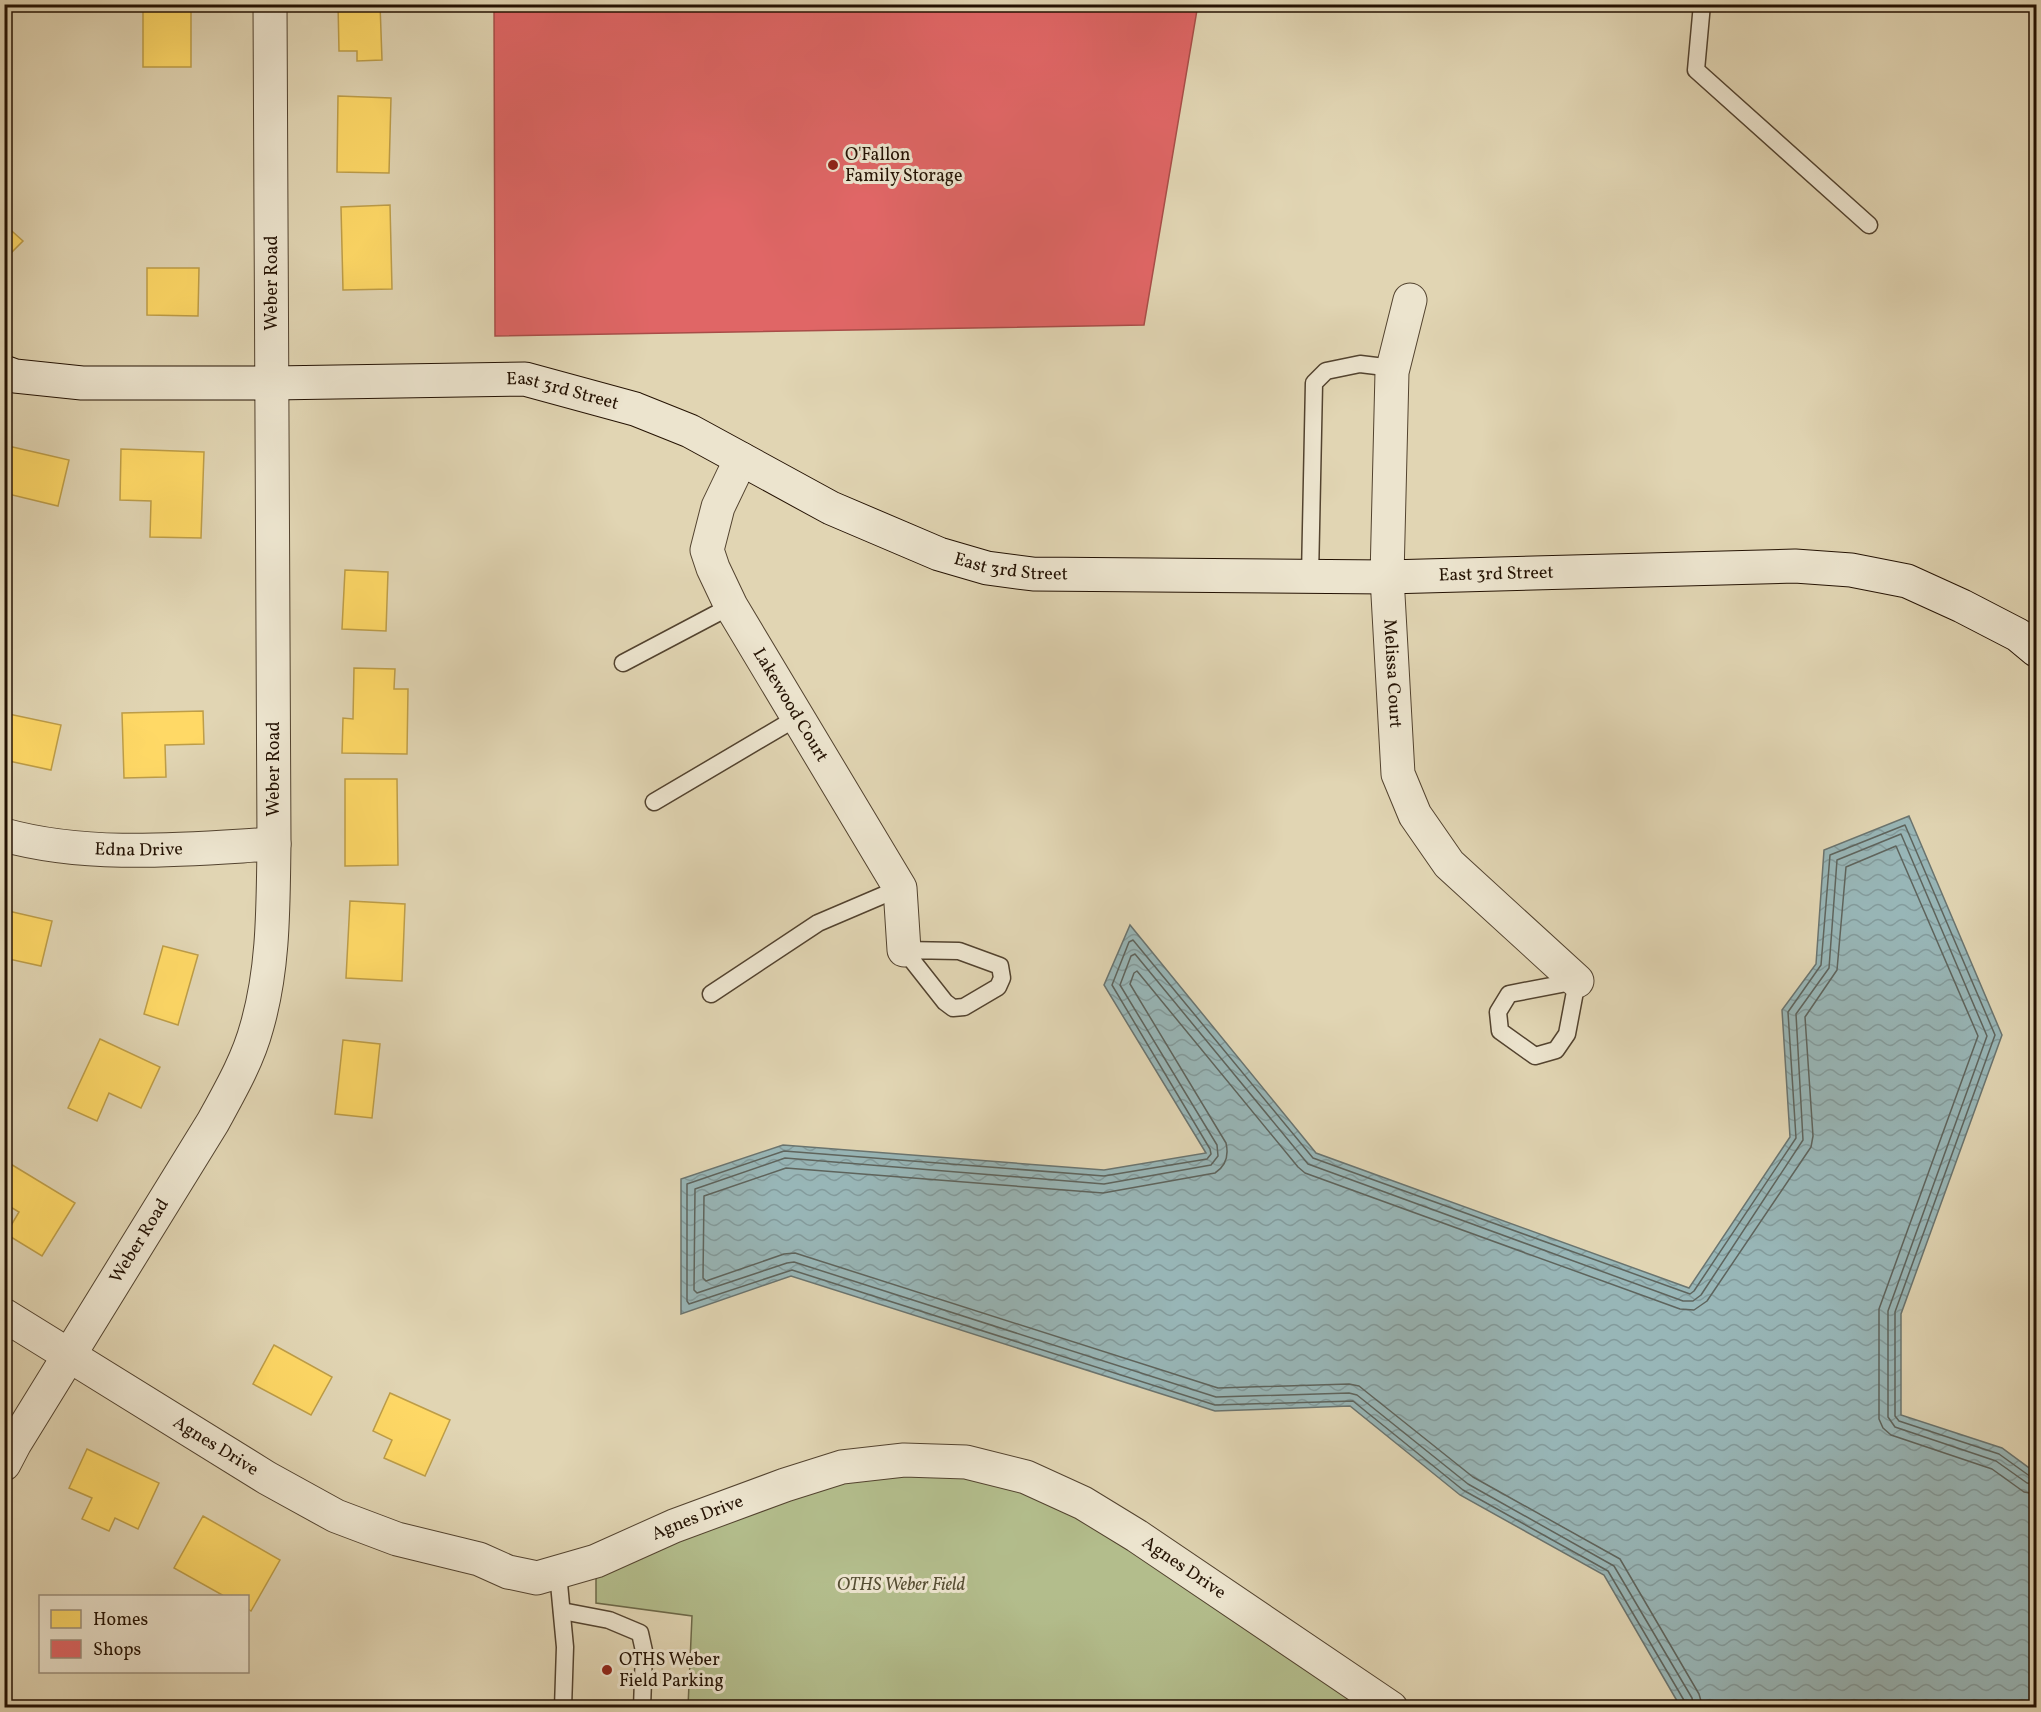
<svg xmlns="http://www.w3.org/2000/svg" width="2041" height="1712" viewBox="0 0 2041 1712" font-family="Vollkorn,serif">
  <defs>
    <pattern id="water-waves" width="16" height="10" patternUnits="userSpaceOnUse" patternTransform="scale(1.5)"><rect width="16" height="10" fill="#98b6b7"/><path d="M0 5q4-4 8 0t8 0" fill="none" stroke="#839b9c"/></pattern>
  </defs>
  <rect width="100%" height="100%" fill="#e1d5b3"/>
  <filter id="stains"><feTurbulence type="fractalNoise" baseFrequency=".00333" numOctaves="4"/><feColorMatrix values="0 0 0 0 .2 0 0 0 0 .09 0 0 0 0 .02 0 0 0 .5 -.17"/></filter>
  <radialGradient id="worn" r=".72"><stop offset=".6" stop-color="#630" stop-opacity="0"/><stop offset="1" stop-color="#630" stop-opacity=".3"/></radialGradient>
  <polygon fill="#b3bd8c" stroke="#6c6848" stroke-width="1.5" points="842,1467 1026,1477 1391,1707 688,1707 692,1616 596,1603 596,1561"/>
  <polygon fill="url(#water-waves)" stroke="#6a746f" stroke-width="1.5" points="1909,816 2002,1035 1901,1314 1901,1415 2002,1448 2036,1473 2036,1707 1679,1707 1680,1706 1604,1575 1460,1495 1350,1406 1215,1411 791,1276 681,1314 681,1179 783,1145 1104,1170 1206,1153 1104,985 1130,925 1316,1153 1689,1288 1790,1137 1782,1010 1816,964 1824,850"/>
  <g fill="#ffd966" stroke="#bd9d48" stroke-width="1.5">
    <rect x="143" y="4" width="48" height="63"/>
    <polygon points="338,4 380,4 382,60 357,61 357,51 339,51"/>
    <polygon points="338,96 391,98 389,173 337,172"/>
    <polygon points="390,205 392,289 343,290 341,207"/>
    <polygon points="4,224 23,241 4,260"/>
    <polygon points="147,268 199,268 198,316 147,315"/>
    <polygon points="4,445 69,460 58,506 4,493"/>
    <polygon points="121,449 204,452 201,538 150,537 151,501 120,500"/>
    <polygon points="345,570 388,572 386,631 342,629"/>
    <polygon points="354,668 395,669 394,689 408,689 407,754 342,753 343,718 353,719"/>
    <polygon points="203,711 204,744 165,745 166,777 124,778 122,713"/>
    <polygon points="4,713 61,725 51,770 4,760"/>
    <polygon points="345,779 397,779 398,865 345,866"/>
    <polygon points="350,901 405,904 402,981 346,978"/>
    <polygon points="4,910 52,921 41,966 4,958"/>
    <polygon points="163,946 198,955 178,1025 144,1014"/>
    <polygon points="100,1039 160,1067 141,1108 109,1093 97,1121 68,1108"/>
    <polygon points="343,1040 380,1044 372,1118 335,1114"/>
    <polygon points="9,1163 75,1203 42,1256 6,1234 19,1212 4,1203 4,1170"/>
    <polygon points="274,1345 332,1377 311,1415 253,1384"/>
    <polygon points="390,1393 450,1420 425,1476 384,1458 392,1440 373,1431"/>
    <polygon points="87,1449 159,1483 138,1529 115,1518 109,1531 82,1519 92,1498 69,1488"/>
    <polygon points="203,1516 280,1560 251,1611 248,1609 248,1596 224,1596 174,1568"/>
  </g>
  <polygon fill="#e06666" stroke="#a84d48" stroke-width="1.5" points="494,4 1198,4 1144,325 495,336"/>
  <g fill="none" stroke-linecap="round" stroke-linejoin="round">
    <g stroke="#5e645d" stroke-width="1.5">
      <polyline points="1686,1708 1685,1702 1608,1571 1463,1490 1353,1401 1215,1405 792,1270 689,1304 687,1301 687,1184 784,1151 1104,1176 1207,1159 1211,1154 1210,1149 1112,985 1129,942 1133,940 1313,1158 1690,1294 1694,1291 1796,1138 1788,1012 1821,965 1830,855 1905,825 1995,1035 1895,1312 1895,1416 1899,1421 1999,1454 2031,1477 2036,1478"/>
      <polyline points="1694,1708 1692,1698 1614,1566 1468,1484 1357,1395 1349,1393 1216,1397 794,1262 787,1263 697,1293 694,1290 695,1189 785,1158 1104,1184 1211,1165 1218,1156 1217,1145 1120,985 1131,956 1135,954 1308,1164 1683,1301 1693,1301 1701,1295 1803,1140 1796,1014 1829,968 1837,860 1901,834 1987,1036 1888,1311 1888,1417 1895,1427 1996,1461 2027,1483 2036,1485"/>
      <path d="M1703 1708 1699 1694 1620 1559 1473 1477 1359 1386 1349 1384 1218 1388 795 1253 784 1254 706 1281 703 1278 704 1196 786 1168 1103 1193 1215 1173C1226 1166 1229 1156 1226 1143L1130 984 1134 973 1137 971 1298 1167 1305 1173 1680 1309 1694 1310 1707 1301 1811 1147 1813 1136 1805 1017 1837 970 1846 867 1896 846 1978 1036 1879 1309V1419L1883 1428 1891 1435 1992 1469 2024 1492 2036 1494"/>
    </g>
    <g stroke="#53432f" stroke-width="19">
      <g id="lane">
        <polyline points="1702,4 1696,70 1869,225"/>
        <polyline points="1310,577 1314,383 1326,371 1360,364 1393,368"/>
        <polyline points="623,663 731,606"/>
        <polyline points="654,802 798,717"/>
        <polygon points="904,950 959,951 1000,966 1002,978 998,987 964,1007 953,1008 945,1002"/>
        <polygon points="1577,981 1567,1034 1556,1050 1535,1056 1500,1031 1498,1012 1509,994"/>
        <polyline points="711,994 818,923 900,888"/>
        <polyline points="558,1573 565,1647 563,1708"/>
        <polyline points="562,1611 609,1620 640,1633 644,1651 642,1708"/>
      </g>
    </g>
    <g stroke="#53432f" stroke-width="35">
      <g id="street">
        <path id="s1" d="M1410 300 1392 372 1387 577 1398 774 1415 815 1449 864 1577 981"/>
        <path id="s2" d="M741 459 718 507 707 550 713 568 731 606 900 888 904 950"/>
        <path id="s3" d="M4 835C90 859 186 849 274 844"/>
        <path id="s4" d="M4 1315 267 1478 336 1516 397 1539 479 1559 508 1572 537 1578 596 1561 674 1526 785 1485 842 1467 904 1460 966 1462 1026 1477 1083 1503 1137 1536 1391 1708"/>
        <path id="s5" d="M4 1464 15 1443 213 1122C230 1091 248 1060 257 1026 274 967 273 905 274 844L270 4"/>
      </g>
    </g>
    <g stroke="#241203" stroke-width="35">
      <g id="secondary">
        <path id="s6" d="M4 372 15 376 82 383H273L525 379 635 409 690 431 831 508 939 554 987 568 1033 574 1387 577 1795 566 1851 570 1907 581 1962 606 2018 635 2036 650"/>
      </g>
    </g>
    <use href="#lane" stroke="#ece4ce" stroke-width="16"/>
    <use href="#street" stroke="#ece4ce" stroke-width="33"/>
    <use href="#secondary" stroke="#ece4ce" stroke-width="33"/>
  </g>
  <g fill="#8f2418" stroke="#ece4ce" stroke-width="2">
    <circle cx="833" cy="165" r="6"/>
    <circle cx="607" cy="1670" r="6"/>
  </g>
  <g text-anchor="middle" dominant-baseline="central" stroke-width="6" stroke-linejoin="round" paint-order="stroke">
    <g font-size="18" fill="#241203" stroke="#ece4ce" text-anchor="start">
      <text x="845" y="155">O'Fallon<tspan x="845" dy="21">Family Storage</tspan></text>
      <text x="619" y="1660">OTHS Weber<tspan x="619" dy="21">Field Parking</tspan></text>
    </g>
    <g font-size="18" fill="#241203" stroke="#ece4ce">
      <text transform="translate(272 283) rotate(-90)">Weber Road</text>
      <text stroke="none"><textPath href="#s6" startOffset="561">East 3rd Street</textPath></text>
      <text stroke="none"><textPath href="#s6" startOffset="1047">East 3rd Street</textPath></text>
      <text stroke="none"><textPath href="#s6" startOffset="1533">East 3rd Street</textPath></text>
      <text stroke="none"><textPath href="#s1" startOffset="376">Melissa Court</textPath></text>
      <text stroke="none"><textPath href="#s2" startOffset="274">Lakewood Court</textPath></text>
      <text transform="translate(274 769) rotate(-90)">Weber Road</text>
      <text stroke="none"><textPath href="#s3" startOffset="136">Edna Drive</textPath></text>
      <text stroke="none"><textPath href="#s5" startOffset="261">Weber Road</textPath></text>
      <text stroke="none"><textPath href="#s4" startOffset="249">Agnes Drive</textPath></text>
      <text stroke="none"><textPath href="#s4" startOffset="771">Agnes Drive</textPath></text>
      <text stroke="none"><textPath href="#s4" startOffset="1293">Agnes Drive</textPath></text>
    </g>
    <g font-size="18" font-style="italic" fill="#564e33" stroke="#ece4ce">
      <text x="901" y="1585">OTHS Weber Field</text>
    </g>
  </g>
  <rect width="2041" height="1712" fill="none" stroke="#e1d5b3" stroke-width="24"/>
  <rect x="6" y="6" width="2029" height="1700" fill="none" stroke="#241203" stroke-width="3"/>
  <rect x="12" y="12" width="2017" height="1688" fill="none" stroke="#241203" stroke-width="1.5"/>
  <rect x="39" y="1595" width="210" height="78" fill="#ece4ce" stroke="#9c907d" stroke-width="1.5"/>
  <rect x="51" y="1610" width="30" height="18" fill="#ffd966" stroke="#9c907d" stroke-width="1.5"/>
  <text x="93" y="1625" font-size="18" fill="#241203">Homes</text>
  <rect x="51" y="1640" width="30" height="18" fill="#e06666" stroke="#9c907d" stroke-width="1.5"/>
  <text x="93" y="1655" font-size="18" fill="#241203">Shops</text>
  <rect width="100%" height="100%" filter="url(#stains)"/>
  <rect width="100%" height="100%" fill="url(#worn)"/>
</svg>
